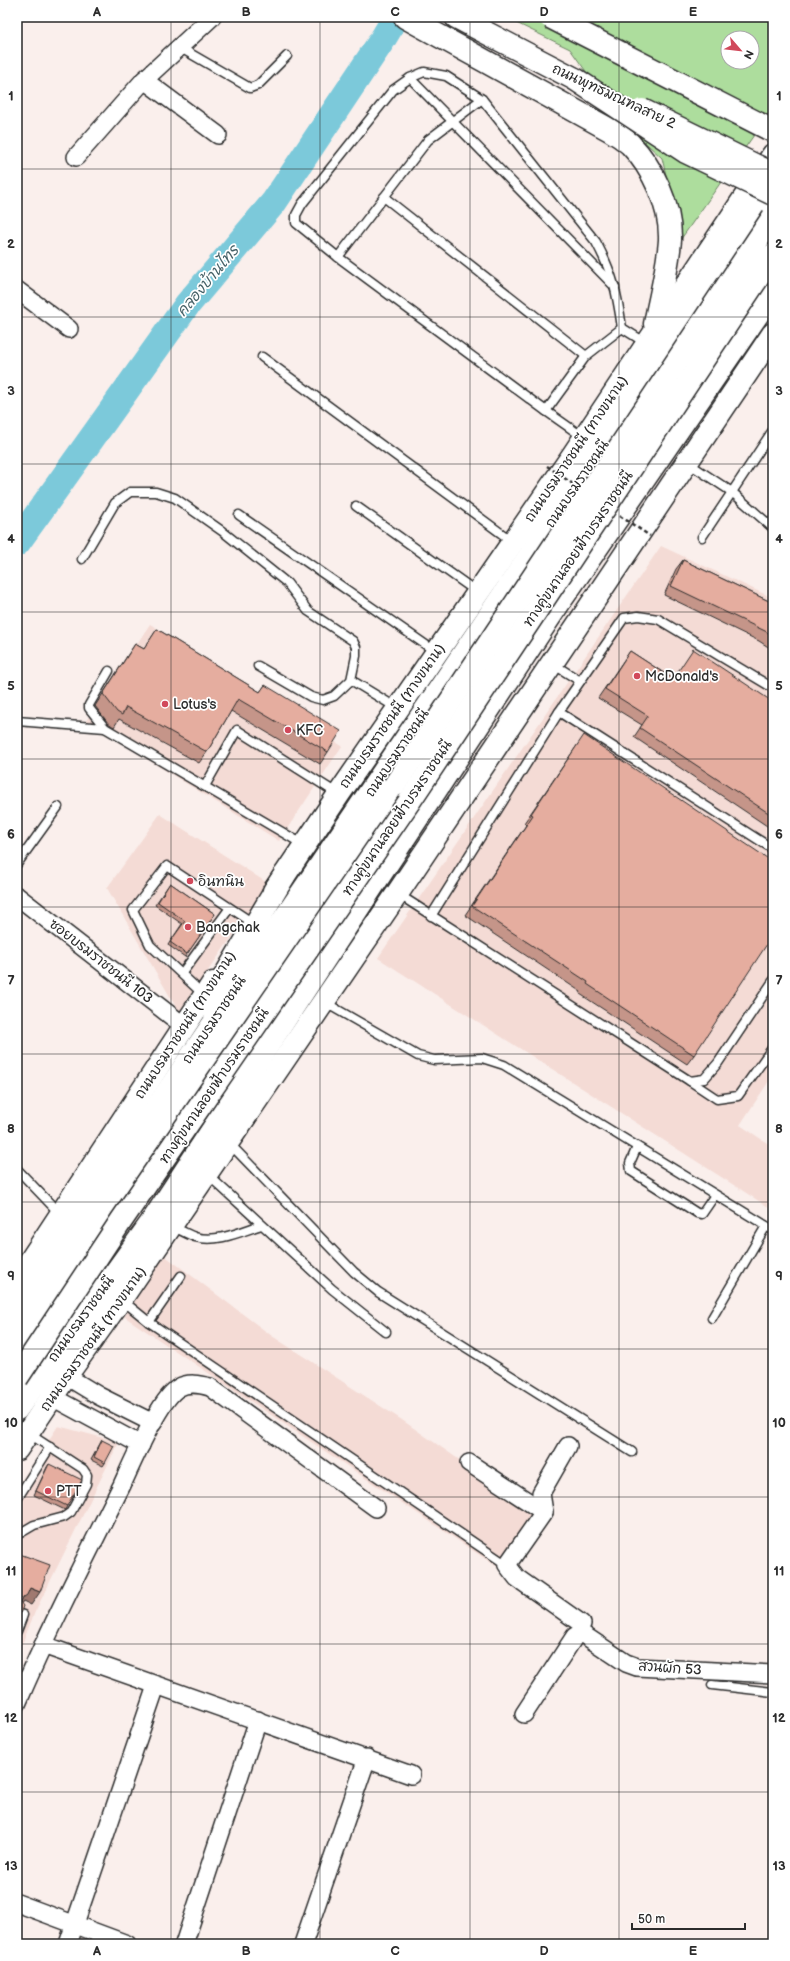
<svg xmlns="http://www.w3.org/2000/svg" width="790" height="1961" viewBox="0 0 790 1961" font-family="'Balsamiq Sans','Playpen Sans Thai',sans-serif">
  <rect width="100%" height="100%" fill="#faefec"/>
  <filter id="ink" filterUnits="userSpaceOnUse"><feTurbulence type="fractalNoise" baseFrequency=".025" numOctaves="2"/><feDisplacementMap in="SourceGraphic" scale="8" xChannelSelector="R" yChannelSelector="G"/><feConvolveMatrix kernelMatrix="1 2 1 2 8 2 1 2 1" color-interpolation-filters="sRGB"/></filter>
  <g filter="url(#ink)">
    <g fill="#f4dbd5">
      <polygon points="661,546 773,598 773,1075 740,1125 773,1147 773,1210 378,958"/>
      <polygon points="150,624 342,746 279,841 86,721"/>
      <polygon points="160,814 269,884 179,1012 107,888"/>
      <polygon points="160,1252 272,1336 402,1420 536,1513 499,1568 122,1315"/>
      <polygon points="58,1426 119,1442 35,1612 17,1656 17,1488"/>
    </g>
    <path fill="#addd9d" stroke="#6c8464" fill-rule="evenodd" d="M504 17H773V108L681 239 662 158 620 119 570 49ZM728 38H752V62H728Z"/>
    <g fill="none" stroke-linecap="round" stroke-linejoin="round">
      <polyline stroke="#7cc9da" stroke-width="27" points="17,543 187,305 274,202 381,42 396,17"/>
      <g stroke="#2b2b2b" stroke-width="11">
        <g id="service">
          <polyline points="179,47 250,88 258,85 287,56"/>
          <path d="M424 72 446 76 482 99 596 242C613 274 617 292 622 328L586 356 546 411 338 257 296 223V215L302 204 393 90 410 78Z"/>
          <polyline points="410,78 615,287"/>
          <polyline points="384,197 586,356"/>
          <polyline points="338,257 428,140 482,99"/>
          <polyline points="622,328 646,343"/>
          <polyline points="262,357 513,542"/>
          <polyline points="546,411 583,437"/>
          <polyline points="688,463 732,492 773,430"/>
          <polyline points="356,506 477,592"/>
          <polyline points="239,515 436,652"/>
          <polyline points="702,537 732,492 773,528"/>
          <polyline points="82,559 115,503 130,492 156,492 175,498 222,531 287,583 308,611 353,641 356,647 356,656 351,680 334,696 323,700 311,697 258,666"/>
          <polyline points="553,664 580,681"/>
          <polyline points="351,680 397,708"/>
          <polyline points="559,712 773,849"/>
          <polyline points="17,721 105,728 304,845"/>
          <polyline points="105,728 89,708 89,705 109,671"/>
          <polyline points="205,786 237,730 338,794"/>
          <polyline points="17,864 58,807"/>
          <polyline points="398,894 690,1081 704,1079 718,1063 773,981"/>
          <polyline points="431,916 559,712 624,618 638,616 658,619 773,688"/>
          <polyline points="182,973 229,909"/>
          <polyline points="203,994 150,945 133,910 167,866 253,923"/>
          <polyline points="324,1002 418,1056 434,1060 482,1058 504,1065 773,1230"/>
          <polyline points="690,1081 717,1099 738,1096 773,1047"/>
          <polyline points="228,1142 354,1272 378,1292 632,1452"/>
          <polyline points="637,1147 630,1163 631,1171 697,1213 702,1214 715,1195"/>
          <polyline points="17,1169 61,1215"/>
          <polyline points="207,1174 332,1289 386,1332"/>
          <path d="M172 1226C180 1230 187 1234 195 1237 217 1243 240 1232 261 1225"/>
          <polyline points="122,1300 149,1322 507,1565"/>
          <polyline points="712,1318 766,1226"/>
          <polyline points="149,1322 181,1276"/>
          <polyline points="17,1499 50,1447"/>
          <polyline points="17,1535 34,1525 64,1517 71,1512 86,1484 87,1475 83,1469 28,1433"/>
          <polyline points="17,1613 23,1615 17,1631"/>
          <polyline points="712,1685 773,1692"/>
        </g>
      </g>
      <g stroke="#2b2b2b" stroke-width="20">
        <g id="minor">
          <polyline points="144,80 218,135"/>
          <polyline points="76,157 144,80 212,17"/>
          <polyline points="17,290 69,329"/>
          <polyline points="17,896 184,1026"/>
          <polyline points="66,1376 99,1396 153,1423"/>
          <polyline points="52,1397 141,1445"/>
          <polyline points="568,1446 541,1493 544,1512 507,1565 517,1578 582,1624"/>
          <polyline points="469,1463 544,1512"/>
          <polyline points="43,1645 411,1775"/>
          <path d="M17 1704C49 1629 86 1557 122 1485 132 1463 159 1400 178 1388 188 1382 199 1384 210 1387L376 1508"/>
          <polyline points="524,1714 575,1636 581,1633 626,1663 637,1667 773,1674"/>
          <polyline points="17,1903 127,1944"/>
          <polyline points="68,1944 156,1686"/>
          <polyline points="184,1944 258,1720"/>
          <polyline points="303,1944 367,1758"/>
        </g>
      </g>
      <g stroke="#2b2b2b" stroke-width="25">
        <g id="secondary">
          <path d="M405 17 610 130C617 134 624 139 630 144 653 168 671 206 670 240 668 269 660 297 655 324"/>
          <polyline points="456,17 575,79"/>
          <polyline points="274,891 339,794 573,455 773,155"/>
          <polyline points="17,1281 213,983"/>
          <polyline points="17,1449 66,1376 121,1299 397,894 773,334"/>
        </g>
      </g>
      <g stroke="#2b2b2b" stroke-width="25">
        <polyline id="primary" points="17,1339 103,1207 394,786"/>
      </g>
      <g stroke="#2b2b2b" stroke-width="25">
        <g id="trunk">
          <polyline points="207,1006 284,876"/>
          <polyline points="17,1314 557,515 773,189"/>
          <polyline points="77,1360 110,1298"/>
          <polyline points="17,1409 151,1223 559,603 773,292"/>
        </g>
      </g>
      <use href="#service" stroke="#fff" stroke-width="8"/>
      <use href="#minor" stroke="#fff" stroke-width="17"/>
      <use href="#secondary" stroke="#fff" stroke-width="22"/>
      <use href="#primary" stroke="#fff" stroke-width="22"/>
      <use href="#trunk" stroke="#fff" stroke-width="22"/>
      <g stroke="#2b2b2b" stroke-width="25" stroke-linecap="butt">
        <g id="secondary-bridge">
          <polyline points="550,17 773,131"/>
          <polyline points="575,79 686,152 773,194"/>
          <polyline points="642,110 773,174"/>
        </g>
      </g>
      <g stroke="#2b2b2b" stroke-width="25" stroke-linecap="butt">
        <g id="primary-bridge">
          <polyline points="394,786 773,217"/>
          <polyline points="17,1378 121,1221 411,799 773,255"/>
        </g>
      </g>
      <g stroke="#2b2b2b" stroke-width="2.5" stroke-dasharray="4 3" stroke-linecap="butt">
        <polyline points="547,466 573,484"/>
        <polyline points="620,516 650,536"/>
      </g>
      <use href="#secondary-bridge" stroke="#fff" stroke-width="22"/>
      <use href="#primary-bridge" stroke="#fff" stroke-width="22"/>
    </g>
    <g fill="#c59589" stroke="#2b2b2b">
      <polygon points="683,560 773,603 773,650 759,641 664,595 676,569"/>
      <polygon points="157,629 260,692 265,685 328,752 320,764 231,711 207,752 199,763 119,719 114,727 108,723 95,706 127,656 135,644 144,649"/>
      <polygon points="630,651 673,679 773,702 773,830 634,737 642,725 598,698"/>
      <polygon points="578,744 694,1055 687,1064 580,994 581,992 465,915 526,825 524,823"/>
      <polygon points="170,883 215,914 185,957 168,945 182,924 155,905"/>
      <polygon points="102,1440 105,1463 103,1466 91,1460"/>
      <polygon points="49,1464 67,1506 65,1510 34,1495 47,1467"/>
    </g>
    <polygon fill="#a0796f" stroke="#2b2b2b" points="30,1588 40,1592 31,1605 23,1601 18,1608 21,1599"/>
    <g fill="#e5ad9f" stroke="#2b2b2b">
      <polygon points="683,560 773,603 773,636 765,631 671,586"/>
      <polygon points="157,629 260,692 265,685 341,731 328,752 238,699 207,752 126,707 122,715 117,712 103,694 135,644 144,649"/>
      <polygon points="693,649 773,702 773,816 640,728 648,716 605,689 630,651 673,679"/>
      <polygon points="584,735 773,862 773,935 694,1055 587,984 588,982 472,906 533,815 531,814"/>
      <polygon points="170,883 215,914 187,954 170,942 185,921 158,902"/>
      <polygon points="102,1440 114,1446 105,1463 94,1457"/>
      <polygon points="49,1464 82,1480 67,1506 36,1491"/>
      <polygon points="17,1553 50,1565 40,1592 30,1588 27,1595 21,1599 20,1602 23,1606 17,1622"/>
    </g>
  </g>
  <path fill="none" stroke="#2b2b2b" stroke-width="1" stroke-opacity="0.55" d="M171 17V1944M320 17V1944M470 17V1944M619 17V1944M17 169H773M17 317H773M17 464H773M17 612H773M17 759H773M17 907H773M17 1054H773M17 1202H773M17 1349H773M17 1497H773M17 1644H773M17 1792H773"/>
  <g fill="#d1495b" stroke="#fff" stroke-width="1.5">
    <circle cx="637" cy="676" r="4"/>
    <circle cx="165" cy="704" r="4"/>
    <circle cx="288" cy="730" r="4"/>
    <circle cx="190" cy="881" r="4"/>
    <circle cx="188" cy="927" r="4"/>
    <circle cx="48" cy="1491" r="4"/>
  </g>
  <g text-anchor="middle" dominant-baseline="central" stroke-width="3.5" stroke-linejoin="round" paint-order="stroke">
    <g font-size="14" fill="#2b2b2b" stroke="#fff">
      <text transform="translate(614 96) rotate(25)">ถนนพุทธมณฑลสาย 2</text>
      <text transform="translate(576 449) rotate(-56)">ถนนบรมราชชนนี (ทางขนาน)</text>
      <text transform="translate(577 484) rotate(-56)">ถนนบรมราชชนนี</text>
      <text transform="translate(578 549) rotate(-56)">ทางคู่ขนานลอยฟ้าบรมราชชนนี</text>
      <text transform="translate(392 716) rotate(-55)">ถนนบรมราชชนนี (ทางขนาน)</text>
      <text transform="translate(397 753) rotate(-56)">ถนนบรมราชชนนี</text>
      <text transform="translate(397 818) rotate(-56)">ทางคู่ขนานลอยฟ้าบรมราชชนนี</text>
      <text transform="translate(101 961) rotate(38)">ซอยบรมราชชนนี 103</text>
      <text transform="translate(214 1020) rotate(-56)">ถนนบรมราชชนนี</text>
      <text transform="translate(185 1025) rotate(-57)">ถนนบรมราชชนนี (ทางขนาน)</text>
      <text transform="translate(214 1086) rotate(-56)">ทางคู่ขนานลอยฟ้าบรมราชชนนี</text>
      <text transform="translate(81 1319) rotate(-54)">ถนนบรมราชชนนี</text>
      <text transform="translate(93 1339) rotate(-55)">ถนนบรมราชชนนี (ทางขนาน)</text>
      <text transform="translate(670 1668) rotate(4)">สวนผัก 53</text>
    </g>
    <g font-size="14" fill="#2b2b2b" stroke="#fff" text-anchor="start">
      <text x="645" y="676">McDonald's</text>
      <text x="173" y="704">Lotus's</text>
      <text x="296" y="730">KFC</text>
      <text x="198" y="881">อินทนิน</text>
      <text x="196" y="927">Bangchak</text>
      <text x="56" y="1491">PTT</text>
    </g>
    <g font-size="15" font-style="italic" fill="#476268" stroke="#fff">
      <text transform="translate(208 281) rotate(-50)">คลองบ้านไทร</text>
    </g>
  </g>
  <rect width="790" height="1961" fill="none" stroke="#fff" stroke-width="44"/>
  <g transform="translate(740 50) rotate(118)"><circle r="19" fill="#ffffff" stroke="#aaaaaa"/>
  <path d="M0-3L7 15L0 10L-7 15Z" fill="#d1495b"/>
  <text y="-6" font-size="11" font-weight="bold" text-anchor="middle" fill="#2b2b2b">N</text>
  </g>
  <path d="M632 1923v6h113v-6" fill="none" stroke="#2b2b2b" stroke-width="2"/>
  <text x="638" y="1923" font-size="12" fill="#2b2b2b" stroke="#ffffff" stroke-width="3" paint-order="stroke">50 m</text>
  <rect x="22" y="22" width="746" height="1917" fill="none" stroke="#2b2b2b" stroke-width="1.5"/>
  <g font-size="13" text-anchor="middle" font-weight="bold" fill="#2b2b2b">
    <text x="97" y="16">A</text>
    <text x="246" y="16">B</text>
    <text x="395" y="16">C</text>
    <text x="544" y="16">D</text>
    <text x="693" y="16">E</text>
    <text x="11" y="100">1</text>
    <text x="779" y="100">1</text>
    <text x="11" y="248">2</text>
    <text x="779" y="248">2</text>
    <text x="11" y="395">3</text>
    <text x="779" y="395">3</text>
    <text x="11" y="543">4</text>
    <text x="779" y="543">4</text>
    <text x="11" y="690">5</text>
    <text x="779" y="690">5</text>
    <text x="11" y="838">6</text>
    <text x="779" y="838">6</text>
    <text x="11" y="985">7</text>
    <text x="779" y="985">7</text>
    <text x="11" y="1133">8</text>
    <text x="779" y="1133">8</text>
    <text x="11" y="1280">9</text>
    <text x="779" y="1280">9</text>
    <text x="11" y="1427">10</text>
    <text x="779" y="1427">10</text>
    <text x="11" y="1575">11</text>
    <text x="779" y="1575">11</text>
    <text x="11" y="1722">12</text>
    <text x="779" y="1722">12</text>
    <text x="11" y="1870">13</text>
    <text x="779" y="1870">13</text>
    <text x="97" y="1955">A</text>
    <text x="246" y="1955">B</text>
    <text x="395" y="1955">C</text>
    <text x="544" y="1955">D</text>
    <text x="693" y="1955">E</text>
  </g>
</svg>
